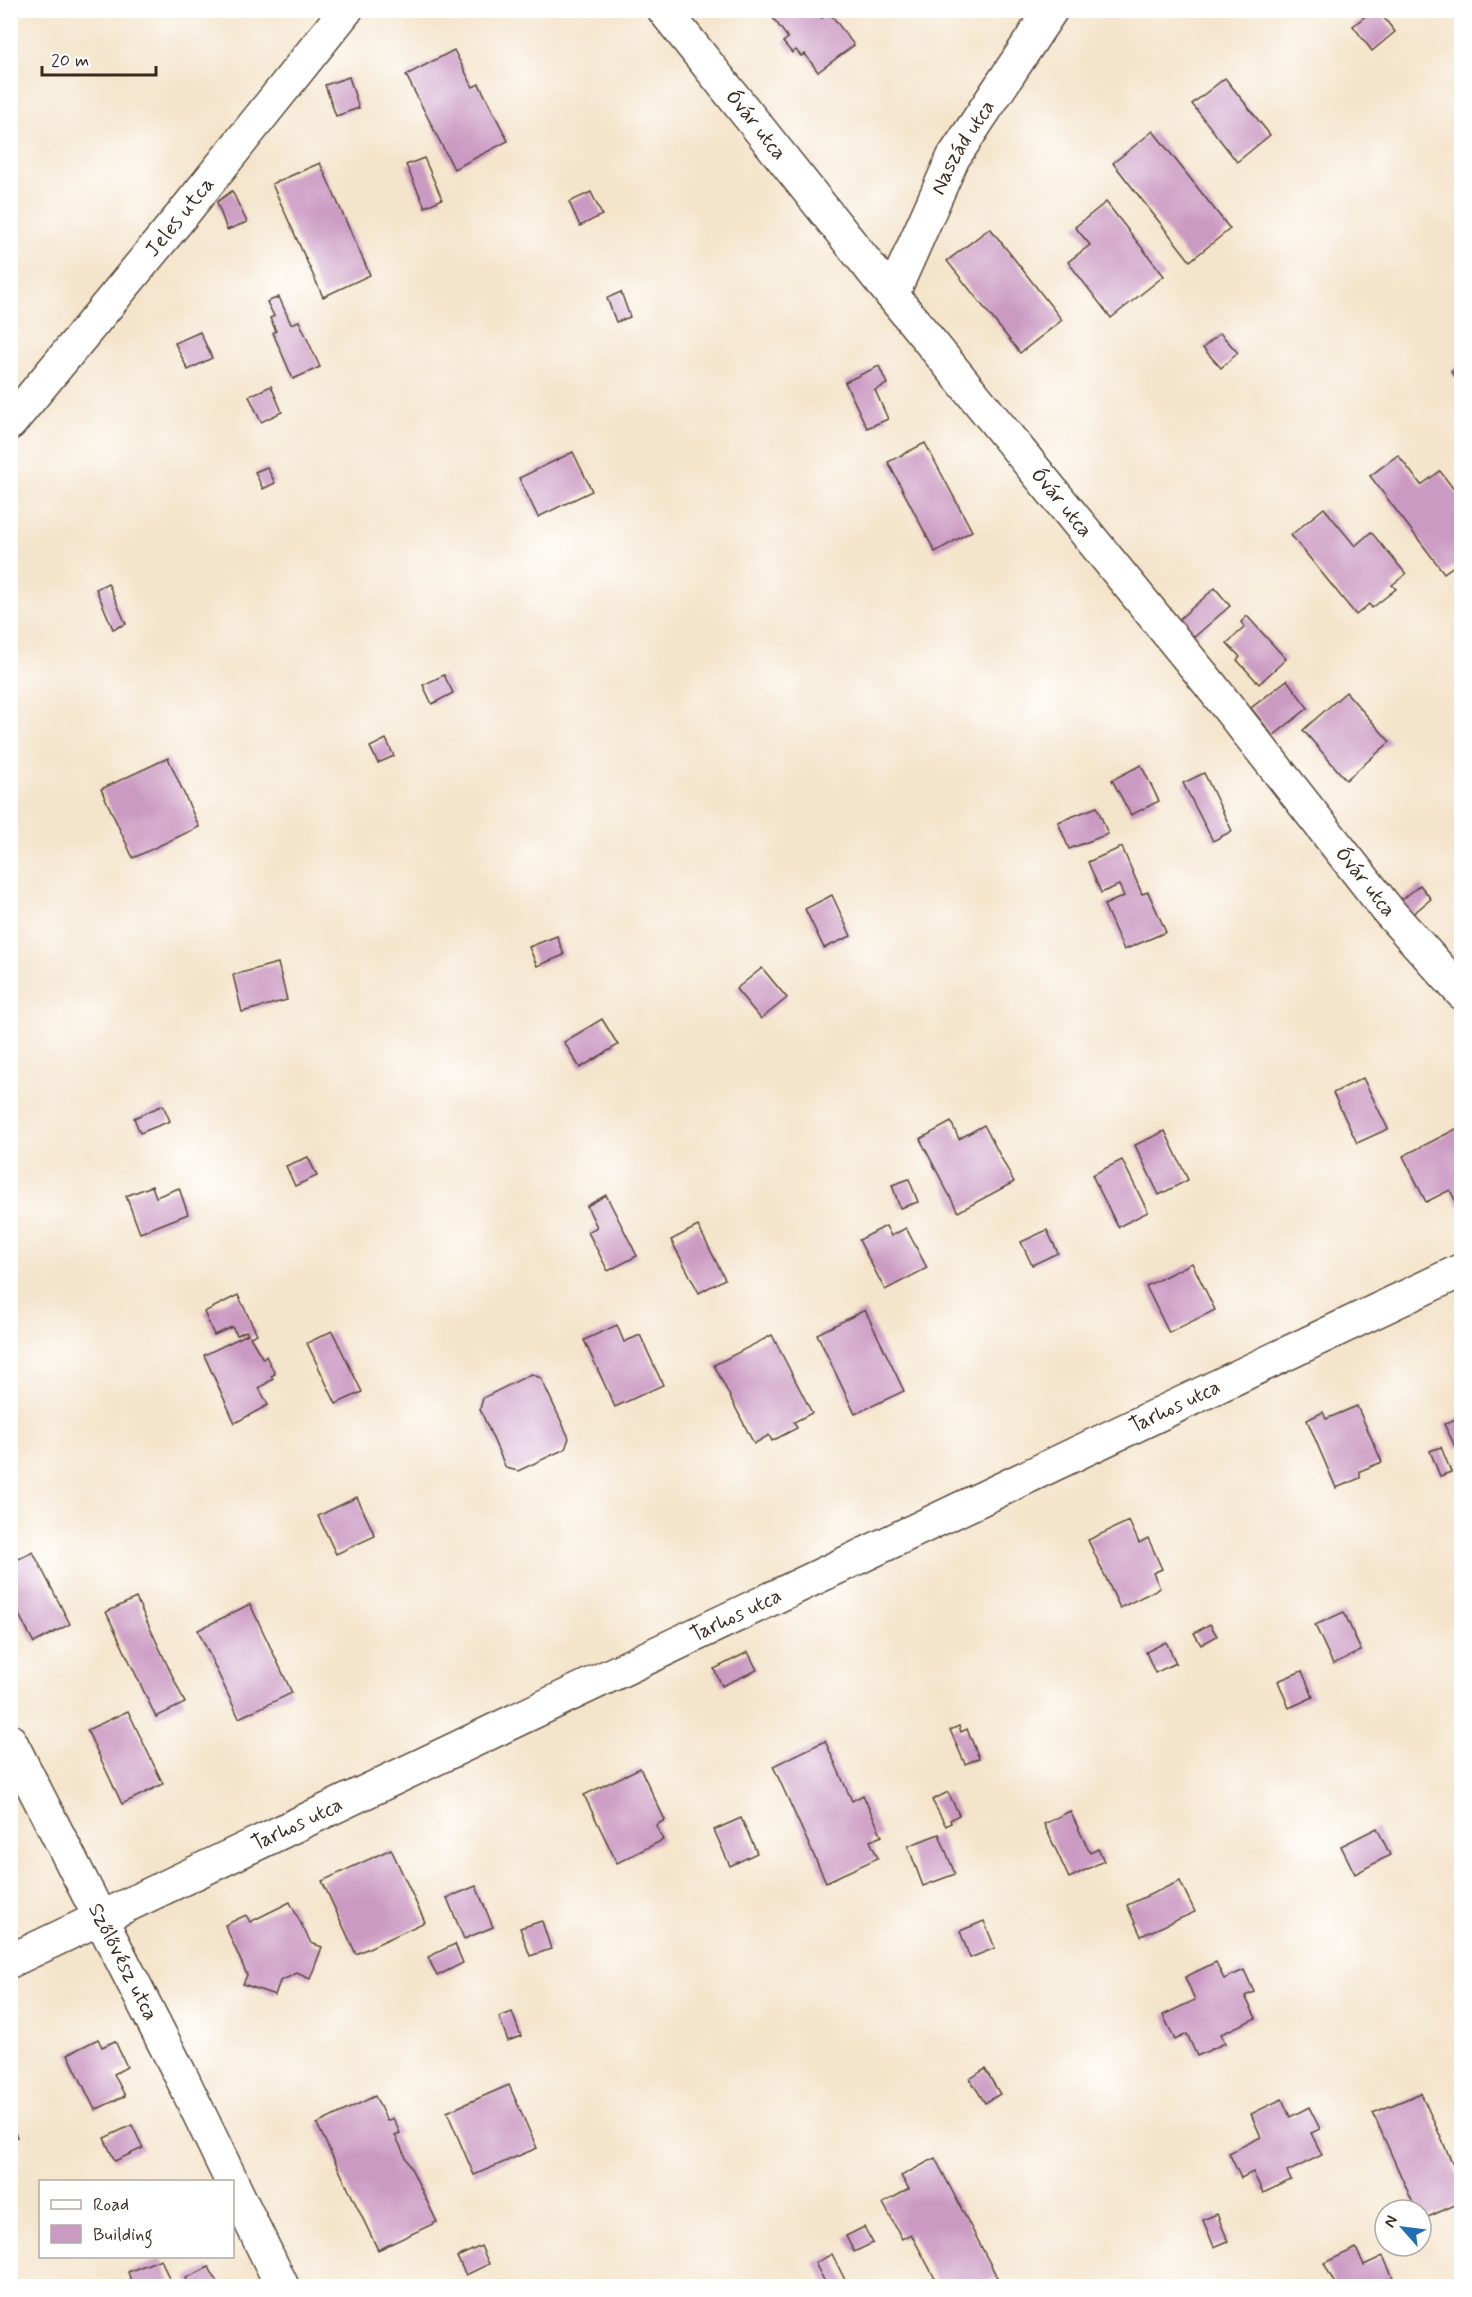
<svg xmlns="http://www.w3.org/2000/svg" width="1472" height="2297" viewBox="0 0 1472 2297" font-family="Mynerve,sans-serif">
  <rect width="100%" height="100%" fill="#fff"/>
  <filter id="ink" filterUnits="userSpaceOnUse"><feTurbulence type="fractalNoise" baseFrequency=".0167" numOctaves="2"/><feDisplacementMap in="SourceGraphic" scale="12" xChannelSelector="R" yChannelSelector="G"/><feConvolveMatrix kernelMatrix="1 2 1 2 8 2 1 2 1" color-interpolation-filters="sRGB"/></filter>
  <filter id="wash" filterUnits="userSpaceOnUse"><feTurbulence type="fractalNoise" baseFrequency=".008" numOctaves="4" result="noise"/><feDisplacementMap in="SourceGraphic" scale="24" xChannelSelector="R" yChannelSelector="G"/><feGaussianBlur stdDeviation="1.35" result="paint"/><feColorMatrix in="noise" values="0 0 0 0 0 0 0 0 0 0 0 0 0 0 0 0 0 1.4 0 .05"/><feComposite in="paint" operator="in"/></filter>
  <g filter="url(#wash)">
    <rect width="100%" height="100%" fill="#f4e4cb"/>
    <g id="blocks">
      <g fill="#cb9ac2">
        <polygon points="767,10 817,10 822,18 829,12 854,45 818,72 805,54 801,56 796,50 792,53 783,42 788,38"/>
        <polygon points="1373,10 1378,10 1395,32 1372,51 1353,26"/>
        <polygon points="454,50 473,87 479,84 508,141 454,169 406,75"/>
        <polygon points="349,77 359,108 336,116 325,85"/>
        <polygon points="1225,78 1270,135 1237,162 1192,104"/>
        <polygon points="1153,131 1230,229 1190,261 1113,163"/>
        <polygon points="424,158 442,199 425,207 406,165"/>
        <polygon points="320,163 370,275 323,297 272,184"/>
        <polygon points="232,191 247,222 227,230 217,202"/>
        <polygon points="591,192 602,215 580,226 569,202"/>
        <polygon points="1106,202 1164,276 1111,318 1068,262 1090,245 1075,227"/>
        <polygon points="990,228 1062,320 1020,353 947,261"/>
        <polygon points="621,292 630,317 616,322 607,298"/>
        <polygon points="279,297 291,324 299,321 320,367 293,379 273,333 276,331 270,318 274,316 267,302"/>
        <polygon points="200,332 212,358 188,370 175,343"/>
        <polygon points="1220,333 1238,353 1221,368 1203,348"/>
        <polygon points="1462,363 1462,384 1451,372"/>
        <polygon points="879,366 887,384 875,390 888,419 867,428 845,382"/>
        <polygon points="271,386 282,412 261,422 249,396"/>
        <polygon points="925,443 972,531 935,552 888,462"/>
        <polygon points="573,452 592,491 538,517 519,478"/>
        <polygon points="1398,455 1421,485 1440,471 1462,500 1462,560 1444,573 1370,476"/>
        <polygon points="267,467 275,483 263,489 255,472"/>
        <polygon points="1324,508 1355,546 1371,532 1406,574 1392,585 1396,589 1372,608 1369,604 1356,615 1291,535"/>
        <polygon points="108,583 126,624 113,629 96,589"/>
        <polygon points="1215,588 1230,606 1192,639 1177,621"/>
        <polygon points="1247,616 1286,659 1259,684 1237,660 1240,657 1227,643 1245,627 1241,622"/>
        <polygon points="444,675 453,693 432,704 423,685"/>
        <polygon points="1287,680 1308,708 1273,736 1251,708"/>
        <polygon points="1346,692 1390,742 1346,780 1303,730"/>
        <polygon points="386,739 394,756 378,763 370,747"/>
        <polygon points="168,758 199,827 133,858 101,789"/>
        <polygon points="1141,765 1159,801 1131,815 1112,780"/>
        <polygon points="1204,773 1232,831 1213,841 1183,783"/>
        <polygon points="1097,807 1108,834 1069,849 1058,822"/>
        <polygon points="1122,847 1142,894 1148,892 1166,932 1124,950 1104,905 1124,896 1119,885 1101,893 1088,862"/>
        <polygon points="1420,885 1431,899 1409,917 1398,903"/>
        <polygon points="832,895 851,936 824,948 805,909"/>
        <polygon points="557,936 564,955 537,966 529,947"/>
        <polygon points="278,963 287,1000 242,1012 233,975"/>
        <polygon points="762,968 787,998 761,1019 736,989"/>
        <polygon points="602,1019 618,1045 580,1068 564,1042"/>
        <polygon points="1363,1078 1388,1129 1357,1143 1333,1093"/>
        <polygon points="163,1105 170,1121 140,1133 134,1118"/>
        <polygon points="951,1122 959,1139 984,1125 1014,1182 958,1212 920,1139"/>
        <polygon points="1462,1126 1462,1204 1458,1206 1450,1190 1426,1202 1403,1156"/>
        <polygon points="1165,1131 1188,1180 1159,1195 1135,1145"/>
        <polygon points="308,1157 317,1176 295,1186 286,1166"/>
        <polygon points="1122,1160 1148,1212 1118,1227 1092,1175"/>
        <polygon points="909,1179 918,1202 900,1208 892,1185"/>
        <polygon points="152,1186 156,1197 179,1188 188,1214 140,1233 126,1196"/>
        <polygon points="606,1195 637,1256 608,1271 588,1232 597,1227 587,1206"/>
        <polygon points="698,1226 725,1279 699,1293 671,1240"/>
        <polygon points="886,1226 891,1236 906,1228 927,1268 885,1290 859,1240"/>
        <polygon points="1047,1230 1058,1253 1032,1265 1021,1242"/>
        <polygon points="1192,1263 1215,1310 1169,1333 1146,1286"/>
        <polygon points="238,1295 257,1334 250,1337 263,1359 266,1356 275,1374 271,1376 273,1379 259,1388 268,1405 235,1423 204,1355 248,1334 246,1331 237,1335 232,1327 214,1335 204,1312"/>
        <polygon points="865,1310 904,1391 855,1414 817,1334"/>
        <polygon points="617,1325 624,1342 640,1335 663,1385 615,1407 584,1340"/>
        <polygon points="332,1331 362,1392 336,1404 307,1343"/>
        <polygon points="772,1335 812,1413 794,1422 797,1428 772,1441 769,1435 754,1444 714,1365"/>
        <polygon points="531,1374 541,1378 569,1438 565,1449 518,1471 506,1468 480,1409 483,1398"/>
        <polygon points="1357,1406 1382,1462 1360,1471 1360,1478 1336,1488 1307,1420 1323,1412 1326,1419"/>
        <polygon points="1462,1416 1462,1445 1456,1448 1444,1424"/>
        <polygon points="1441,1447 1451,1472 1440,1476 1430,1451"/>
        <polygon points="357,1497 375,1536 336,1554 318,1516"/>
        <polygon points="1129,1521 1139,1543 1148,1538 1162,1569 1153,1573 1160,1588 1120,1608 1088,1540"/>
        <polygon points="33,1552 70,1624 34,1643 10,1598 10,1563"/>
        <polygon points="136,1598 185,1703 156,1717 106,1612"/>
        <polygon points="250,1604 292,1693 239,1718 198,1630"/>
        <polygon points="1344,1612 1361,1651 1333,1664 1315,1625"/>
        <polygon points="1210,1624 1217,1636 1201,1645 1194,1633"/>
        <polygon points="1166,1642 1176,1663 1155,1673 1146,1652"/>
        <polygon points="748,1652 757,1670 722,1686 714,1669"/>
        <polygon points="1302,1671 1313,1697 1289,1708 1278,1681"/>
        <polygon points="128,1711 163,1784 122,1804 87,1730"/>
        <polygon points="959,1726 961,1732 967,1729 979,1758 965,1764 950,1730"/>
        <polygon points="825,1741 852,1801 863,1795 882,1836 870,1841 878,1858 826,1882 773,1766"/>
        <polygon points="640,1768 665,1820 656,1825 663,1840 617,1863 584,1795"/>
        <polygon points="948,1792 959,1815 950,1820 951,1823 946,1826 932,1800"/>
        <polygon points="1070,1811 1090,1853 1098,1849 1104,1861 1069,1878 1044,1824"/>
        <polygon points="741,1818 757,1853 730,1866 714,1830"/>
        <polygon points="1377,1828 1390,1855 1355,1874 1341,1846"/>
        <polygon points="939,1834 955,1874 923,1886 908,1846"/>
        <polygon points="391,1849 425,1922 356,1954 322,1881"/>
        <polygon points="1180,1881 1195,1912 1141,1936 1127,1905"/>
        <polygon points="476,1886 493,1927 464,1939 447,1898"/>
        <polygon points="290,1902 311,1943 322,1947 310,1979 297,1973 280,1981 275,1995 243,1984 247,1975 225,1925 246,1915 250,1922"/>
        <polygon points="542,1921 551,1949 530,1956 520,1928"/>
        <polygon points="984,1921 995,1948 970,1958 960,1931"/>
        <polygon points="455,1944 463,1963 437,1976 428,1957"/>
        <polygon points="1216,1962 1224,1979 1244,1970 1254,1992 1245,1996 1256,2018 1221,2034 1225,2043 1197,2056 1187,2034 1175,2040 1163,2015 1195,2000 1185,1977"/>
        <polygon points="512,2012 521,2036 508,2041 499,2017"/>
        <polygon points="98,2039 102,2047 115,2041 127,2067 114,2074 125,2096 95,2110 68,2054"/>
        <polygon points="985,2069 1000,2094 985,2103 970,2079"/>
        <polygon points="509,2085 537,2148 474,2175 447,2112"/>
        <polygon points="1421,2093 1462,2185 1462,2202 1421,2220 1421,2210 1416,2210 1373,2113"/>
        <polygon points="375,2096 387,2121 393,2118 400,2133 395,2135 437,2222 378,2250 317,2124"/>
        <polygon points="1282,2099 1290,2117 1309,2107 1320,2129 1311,2133 1322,2155 1287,2172 1291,2180 1263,2193 1253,2172 1241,2178 1229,2153 1261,2137 1251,2114"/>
        <polygon points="10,2123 17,2137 10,2139"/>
        <polygon points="132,2125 143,2148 115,2161 104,2138"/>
        <polygon points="935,2158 997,2277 979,2286 939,2286 911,2234 902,2239 883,2203 909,2189 901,2176"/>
        <polygon points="1217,2214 1228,2241 1214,2247 1203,2220"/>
        <polygon points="864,2227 873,2243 854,2252 846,2236"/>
        <polygon points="481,2246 489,2264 466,2275 457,2257"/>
        <polygon points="1356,2248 1364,2265 1383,2256 1393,2278 1385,2282 1387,2286 1336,2286 1324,2263"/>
        <polygon points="832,2254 848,2286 827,2286 815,2263"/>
        <polygon points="161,2259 172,2286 133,2286 128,2272"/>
        <polygon points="209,2267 219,2286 190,2286 186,2278"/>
      </g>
    </g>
  </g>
  <g filter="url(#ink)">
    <use href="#blocks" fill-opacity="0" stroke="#574638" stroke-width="1.5"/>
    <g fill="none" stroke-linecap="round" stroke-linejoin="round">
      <g stroke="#574638" stroke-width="36">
        <g id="minor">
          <path id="s1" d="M664 10 892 295 1208 682 1390 913 1462 993"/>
          <path id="s2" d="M892 295 953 158 1051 10"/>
          <path id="s3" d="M10 423 182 215 346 10"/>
          <path id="s4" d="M10 1741 181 2076 232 2182"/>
          <path id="s5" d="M10 1961 1462 1270"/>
          <polyline points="232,2183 282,2286"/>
        </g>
      </g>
      <use href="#minor" stroke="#fff" stroke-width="33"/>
    </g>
  </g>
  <g text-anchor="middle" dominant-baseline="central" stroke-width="5" stroke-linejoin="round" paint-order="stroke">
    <g font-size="21" fill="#3b2a1e" stroke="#fff">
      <text stroke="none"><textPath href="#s1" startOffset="147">Óvár utca</textPath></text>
      <text stroke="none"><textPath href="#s2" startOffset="164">Naszád utca</textPath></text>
      <text stroke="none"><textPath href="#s3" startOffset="267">Jeles utca</textPath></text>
      <text stroke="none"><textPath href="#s1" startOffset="633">Óvár utca</textPath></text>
      <text stroke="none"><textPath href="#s1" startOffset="1119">Óvár utca</textPath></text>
      <text stroke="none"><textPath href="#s5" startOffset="1290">Tarhos utca</textPath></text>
      <text stroke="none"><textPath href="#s5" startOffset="804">Tarhos utca</textPath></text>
      <text stroke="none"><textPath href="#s5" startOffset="318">Tarhos utca</textPath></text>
      <text stroke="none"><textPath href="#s4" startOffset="248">Szőlővész utca</textPath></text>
    </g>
  </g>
  <rect width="1472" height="2297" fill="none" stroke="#fff" stroke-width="36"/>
  <rect x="39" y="2180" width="195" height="78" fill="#ffffff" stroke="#b1aaa5" stroke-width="1.5"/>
  <rect x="51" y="2200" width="30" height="9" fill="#ffffff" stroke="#b1aaa5" stroke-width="1.5"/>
  <text x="93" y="2210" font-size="18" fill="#3b2a1e">Road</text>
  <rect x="51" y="2225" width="30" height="18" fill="#cb9ac2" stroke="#b1aaa5" stroke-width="1.5"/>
  <text x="93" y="2240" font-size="18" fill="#3b2a1e">Building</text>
  <g transform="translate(1403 2228) rotate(298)"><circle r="28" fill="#ffffff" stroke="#b1aaa5" stroke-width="1.5"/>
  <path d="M0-4.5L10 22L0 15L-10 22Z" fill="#1f6fb2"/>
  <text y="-9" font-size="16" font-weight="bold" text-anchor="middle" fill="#3b2a1e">N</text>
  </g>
  <path d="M42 66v9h114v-9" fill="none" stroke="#3b2a1e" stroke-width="3"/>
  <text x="51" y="66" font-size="18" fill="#3b2a1e" stroke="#ffffff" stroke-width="4.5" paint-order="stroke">20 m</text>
</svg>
